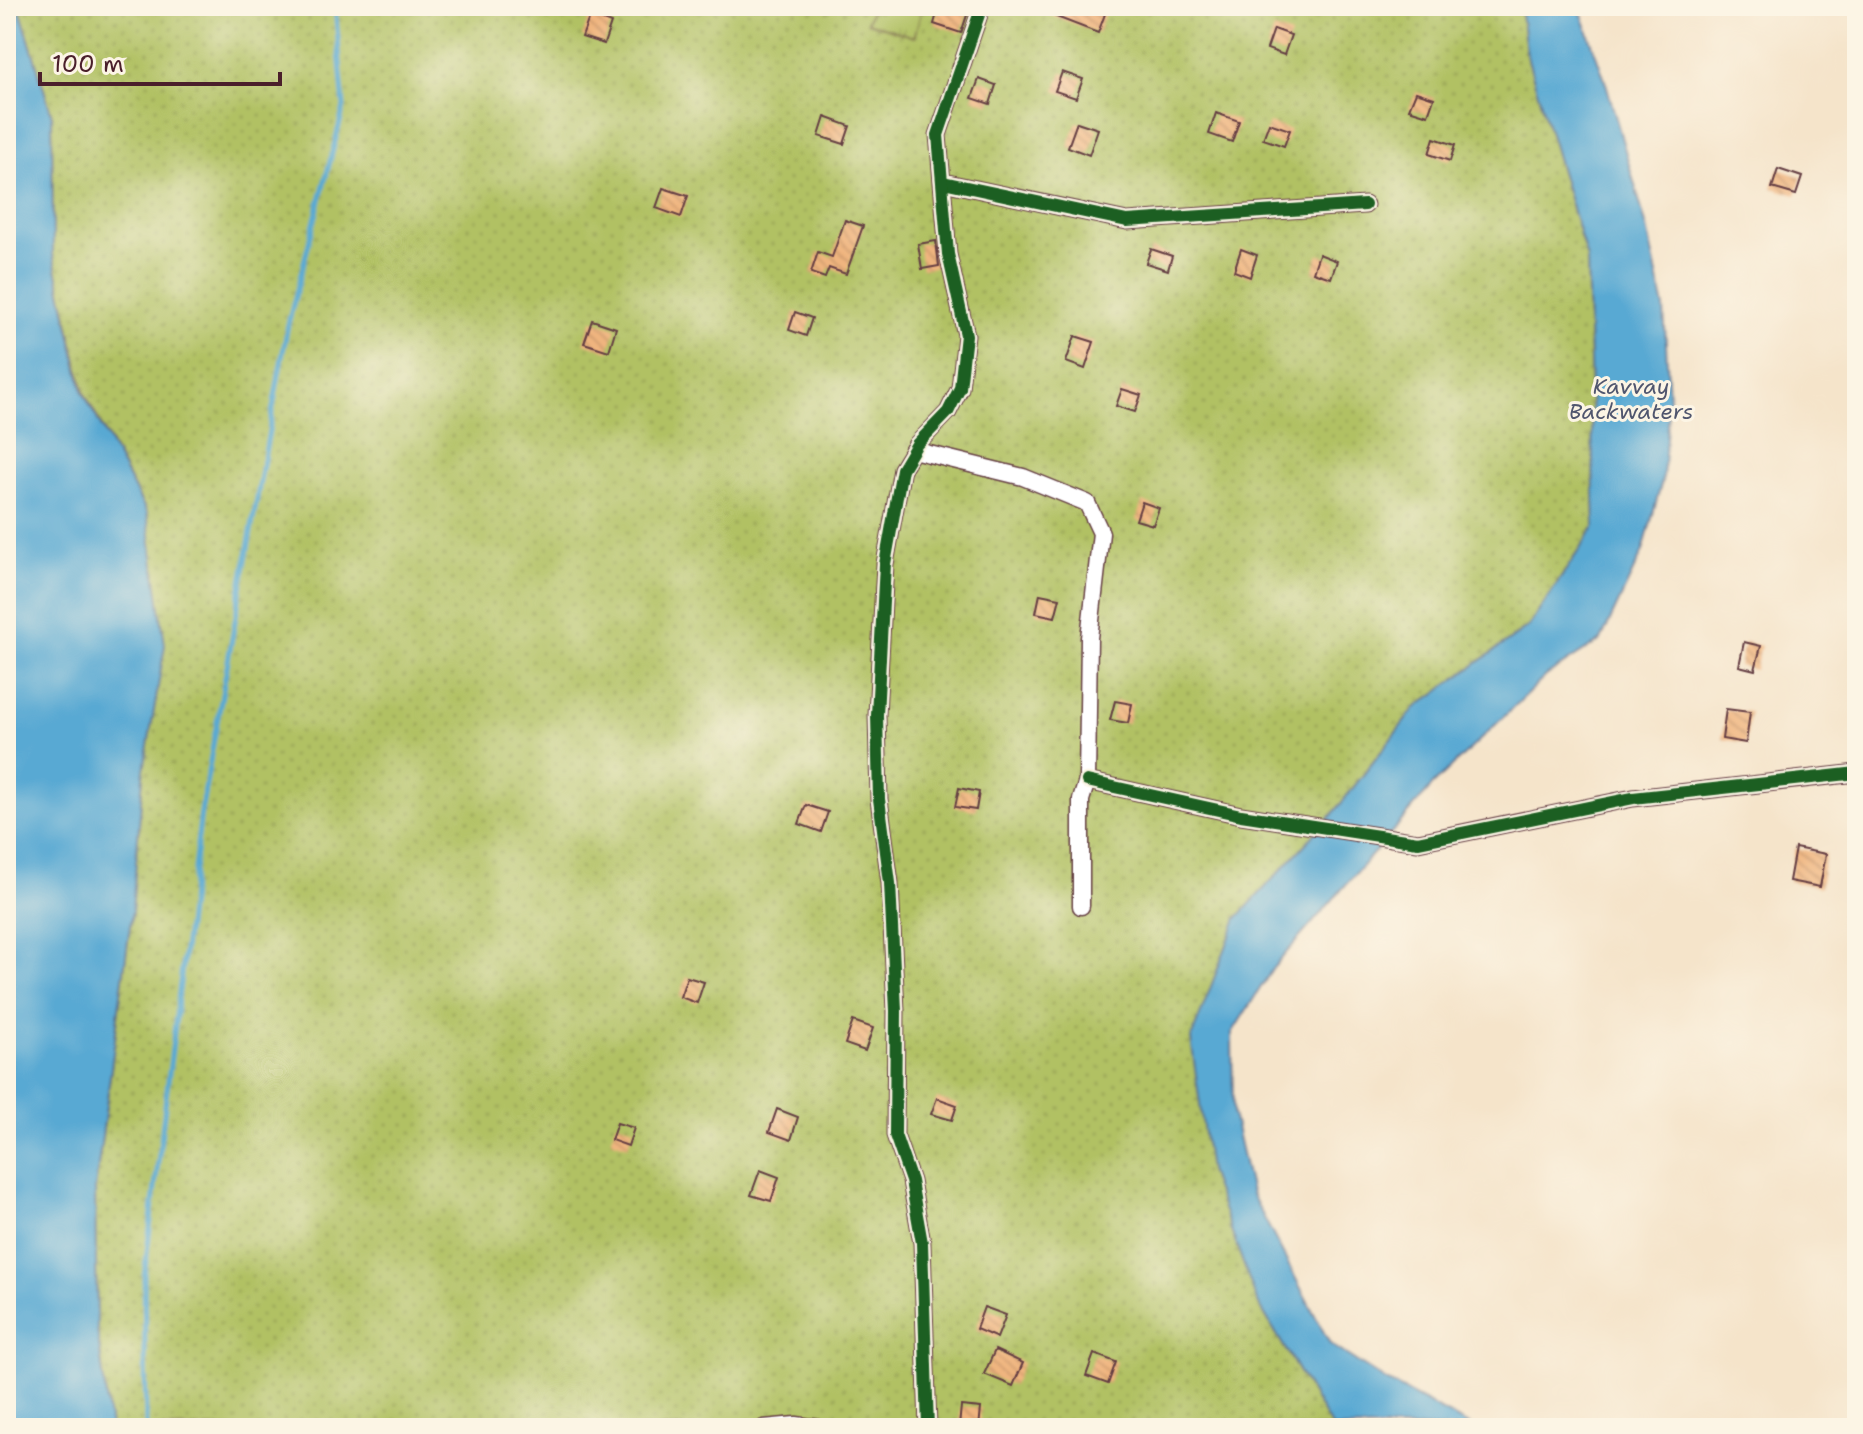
<svg xmlns="http://www.w3.org/2000/svg" width="1863" height="1434" viewBox="0 0 1863 1434" font-family="'Shantell Sans',sans-serif">
  <defs>
    <pattern id="grass-dots" width="8" height="8" patternUnits="userSpaceOnUse" patternTransform="scale(2)"><rect width="8" height="8" fill="#b1c164"/><path d="M2 2h.1M6 6h.1" fill="none" stroke="#9aa557" stroke-width="1.8" stroke-linecap="round"/></pattern>
    <pattern id="park-tufts" width="24" height="20" patternUnits="userSpaceOnUse" patternTransform="scale(2)"><rect width="24" height="20" fill="#b1c164"/><path d="M3 7l-1-3M5 7V3M7 7l1-3M15 17l-1-3M17 17v-4M19 17l1-3" fill="none" stroke="#9aa557"/></pattern>
    <pattern id="building-back-hatch" width="6" height="6" patternUnits="userSpaceOnUse" patternTransform="scale(2)"><rect width="6" height="6" fill="#f0b57f"/><path d="M-1 5l2 2M0 0l6 6M5-1l2 2" fill="none" stroke="#cf9b6e"/></pattern>
  </defs>
  <rect width="100%" height="100%" fill="#fcf5e5"/>
  <filter id="ink" filterUnits="userSpaceOnUse"><feTurbulence type="fractalNoise" baseFrequency=".0125" numOctaves="2"/><feDisplacementMap in="SourceGraphic" scale="16" xChannelSelector="R" yChannelSelector="G"/><feConvolveMatrix kernelMatrix="1 2 1 2 8 2 1 2 1" color-interpolation-filters="sRGB"/></filter>
  <filter id="wash" filterUnits="userSpaceOnUse"><feTurbulence type="fractalNoise" baseFrequency=".006" numOctaves="4" result="noise"/><feDisplacementMap in="SourceGraphic" scale="32" xChannelSelector="R" yChannelSelector="G"/><feGaussianBlur stdDeviation="1.8" result="paint"/><feColorMatrix in="noise" values="0 0 0 0 0 0 0 0 0 0 0 0 0 0 0 0 0 1.4 0 .05"/><feComposite in="paint" operator="in"/></filter>
  <g filter="url(#wash)">
    <rect width="100%" height="100%" fill="#f5e4ca"/>
    <polygon fill="url(#grass-dots)" stroke="#7e7048" stroke-width="2" points="19,6 1520,6 1527,56 1587,259 1595,526 1529,626 1415,708 1332,815 1191,1039 1257,1301 1332,1428 110,1428 97,1329 95,1189 132,911 143,776 147,513 84,392 53,255 52,116"/>
    <polygon fill="url(#park-tufts)" stroke="#7e7048" stroke-width="2" points="873,6 923,6 914,37 867,22"/>
    <g fill="#58a9d3" stroke="#51647f" stroke-width="2">
      <polygon points="6,6 19,6 52,116 53,255 83,392 147,513 165,645 143,776 132,911 95,1189 97,1329 110,1428 6,1428"/>
      <polygon points="1520,6 1579,6 1606,83 1647,228 1664,308 1669,399 1663,477 1643,551 1601,640 1546,676 1432,786 1273,968 1232,1033 1233,1114 1251,1193 1330,1344 1388,1382 1474,1428 1332,1428 1257,1301 1209,1171 1191,1039 1237,918 1332,815 1415,708 1529,626 1595,526 1587,259 1527,56"/>
    </g>
    <g fill="none" stroke-linecap="round" stroke-linejoin="round">
      <polyline stroke="#58a9d3" stroke-width="5" points="146,1428 144,1277 201,812 288,324 344,107 335,6"/>
    </g>
    <g id="blocks">
      <g fill="url(#building-back-hatch)">
        <polygon points="939,6 970,6 961,33 934,24"/>
        <polygon points="1028,6 1063,6 1086,14 1088,9 1105,14 1098,33"/>
        <polygon points="590,15 611,23 604,44 582,37"/>
        <polygon points="1274,29 1291,35 1284,55 1267,49"/>
        <polygon points="1062,72 1083,79 1076,98 1055,91"/>
        <polygon points="979,79 996,85 990,104 972,98"/>
        <polygon points="1416,92 1434,98 1428,115 1409,109"/>
        <polygon points="1216,113 1239,121 1232,142 1209,134"/>
        <polygon points="825,117 850,126 844,144 819,136"/>
        <polygon points="1077,122 1098,129 1089,155 1068,147"/>
        <polygon points="1269,123 1290,130 1284,146 1263,139"/>
        <polygon points="1434,138 1455,145 1450,161 1429,154"/>
        <polygon points="1778,169 1802,177 1796,195 1772,188"/>
        <polygon points="663,188 688,196 681,217 656,208"/>
        <polygon points="845,220 863,226 846,274 829,268 825,278 811,273 818,252 832,257"/>
        <polygon points="936,241 939,266 922,269 918,244"/>
        <polygon points="1151,249 1172,256 1168,270 1146,263"/>
        <polygon points="1241,249 1257,255 1250,277 1234,271"/>
        <polygon points="1319,254 1337,261 1331,278 1313,272"/>
        <polygon points="795,312 812,318 806,336 789,330"/>
        <polygon points="592,320 616,328 609,351 584,343"/>
        <polygon points="1075,336 1094,342 1085,369 1066,362"/>
        <polygon points="1122,389 1141,395 1135,412 1116,406"/>
        <polygon points="1142,502 1159,508 1153,525 1136,520"/>
        <polygon points="1040,594 1060,598 1055,617 1036,613"/>
        <polygon points="1744,642 1761,646 1755,670 1739,666"/>
        <polygon points="1115,701 1132,704 1128,723 1110,720"/>
        <polygon points="1726,709 1750,712 1746,743 1722,739"/>
        <polygon points="959,788 979,792 976,810 955,807"/>
        <polygon points="806,805 828,812 821,832 799,824"/>
        <polygon points="1795,848 1826,854 1820,887 1789,881"/>
        <polygon points="687,977 704,982 697,1003 680,997"/>
        <polygon points="853,1021 873,1028 865,1051 845,1044"/>
        <polygon points="937,1098 957,1105 952,1120 931,1114"/>
        <polygon points="777,1109 798,1117 791,1140 769,1132"/>
        <polygon points="617,1123 634,1128 628,1146 611,1140"/>
        <polygon points="760,1170 779,1177 771,1201 751,1195"/>
        <polygon points="984,1307 1006,1315 997,1338 976,1329"/>
        <polygon points="995,1350 1023,1363 1013,1386 984,1374"/>
        <polygon points="1094,1354 1116,1362 1108,1384 1086,1376"/>
        <polygon points="961,1406 981,1408 979,1428 959,1427"/>
      </g>
    </g>
  </g>
  <g filter="url(#ink)">
    <use href="#blocks" fill-opacity="0" stroke="#643d43" stroke-width="2"/>
    <g fill="none" stroke-linecap="round" stroke-linejoin="round">
      <g stroke="#643d43" stroke-width="19">
        <g id="minor">
          <polyline points="943,182 1127,221 1365,205"/>
          <polyline points="913,450 1023,477 1087,503 1101,533 1089,638 1087,781 1081,800 1081,906"/>
          <polyline points="1087,781 1241,815 1418,842 1633,798 1857,773"/>
          <polyline points="764,1428 796,1425 819,1428"/>
          <polyline points="928,1428 922,1243 911,1181 895,1135 896,1011 890,883 879,799 877,715 885,564 902,469 917,444 948,412 960,388 966,335 948,254 938,135 982,6"/>
        </g>
      </g>
      <use href="#minor" stroke="#fff" stroke-width="16"/>
      <g stroke="#fcf5e5" stroke-width="17">
        <g id="cycleway">
          <polyline points="943,182 1127,221 1365,205"/>
          <polyline points="1087,781 1241,815 1418,842 1633,798 1857,773"/>
          <polyline points="928,1428 922,1243 911,1181 895,1135 896,1011 890,883 879,799 877,715 885,564 902,469 917,444 948,412 960,388 966,335 948,254 938,135 982,6"/>
        </g>
      </g>
      <use href="#cycleway" stroke="#1b5e20" stroke-width="12"/>
    </g>
  </g>
  <g text-anchor="middle" dominant-baseline="central" stroke-width="6" stroke-linejoin="round" paint-order="stroke">
    <g font-size="22" font-style="italic" fill="#50566e" stroke="#fcf5e5">
      <text x="1631" y="386">Kavvay<tspan x="1631" dy="25">Backwaters</tspan></text>
    </g>
  </g>
  <rect width="1863" height="1434" fill="none" stroke="#fcf5e5" stroke-width="32"/>
  <path d="M40 72v12h240v-12" fill="none" stroke="#4a1f2b" stroke-width="4"/>
  <text x="52" y="72" font-size="24" fill="#4a1f2b" stroke="#fcf5e5" stroke-width="6" paint-order="stroke">100 m</text>
</svg>
